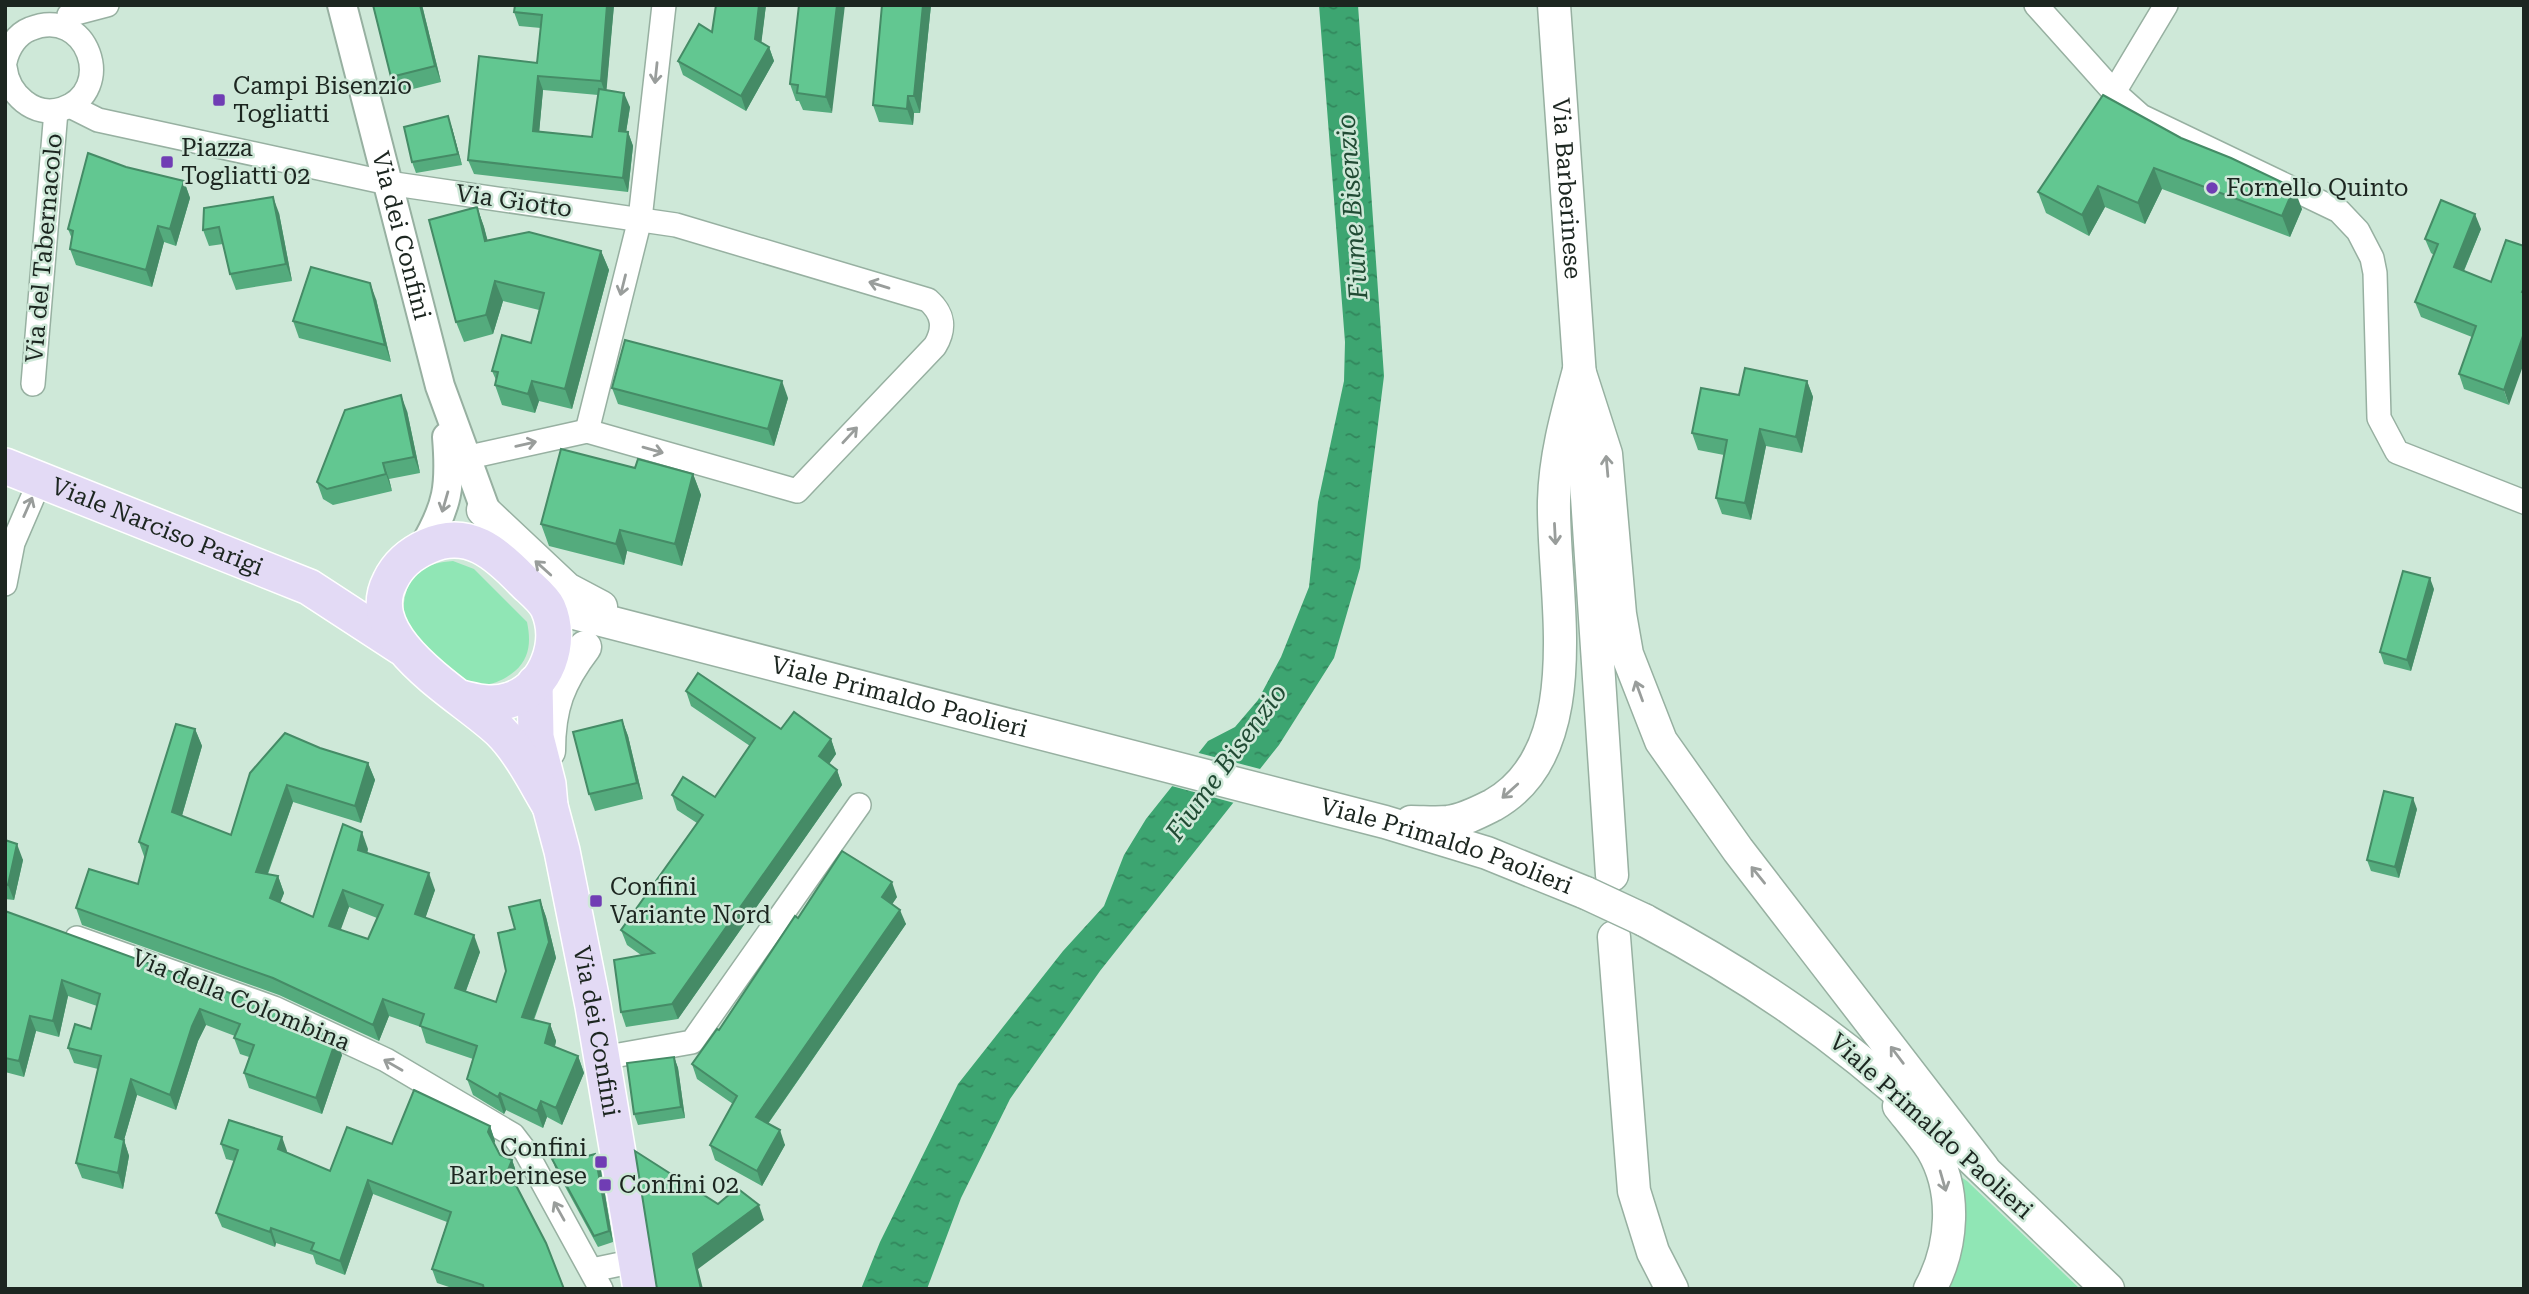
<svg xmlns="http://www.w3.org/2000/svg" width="2529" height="1294" viewBox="0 0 2529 1294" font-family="'Roboto Serif',serif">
  <defs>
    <pattern id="water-ripples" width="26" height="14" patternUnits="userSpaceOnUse" patternTransform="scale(1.75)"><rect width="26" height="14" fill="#3da571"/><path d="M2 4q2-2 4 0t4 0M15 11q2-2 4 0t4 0" fill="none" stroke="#32865c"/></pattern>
  </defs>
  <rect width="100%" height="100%" fill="#cee8d8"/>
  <g fill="#90e6b5">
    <path d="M453 561 474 569 527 622C531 641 530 658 515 671 481 699 458 679 433 654 426 648 415 640 410 632 399 615 403 586 418 572 428 564 441 562 453 561Z"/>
    <polygon points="1961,1177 1967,1181 2080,1289 1945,1289"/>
  </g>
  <polygon fill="url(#water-ripples)" points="1319,5 1358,5 1384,376 1360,568 1334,658 1279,745 1100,971 1010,1099 961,1198 927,1289 861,1289 880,1242 958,1084 1063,951 1104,906 1124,855 1146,819 1208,741 1235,727 1258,700 1281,657 1309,587 1318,502 1344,381 1345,342"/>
  <polygon fill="#cee8d8" points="1195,752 1264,770 1238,804 1168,785"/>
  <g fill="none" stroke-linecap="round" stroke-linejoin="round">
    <g stroke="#97b0a1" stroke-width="26">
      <g id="minor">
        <polyline points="2036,5 2114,92 2166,5"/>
        <polyline points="69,15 107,5"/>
        <path d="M5 62C8 48 17 34 30 29 88 5 117 91 62 109 34 118 8 94 5 67"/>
        <polyline points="2114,92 2141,116 2339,211 2358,231 2372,258 2375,273 2379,418 2397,452 2524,502"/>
        <path d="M70 106 98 120 388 183 676 225 928 300C944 314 945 329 935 346L797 491 587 431 465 458"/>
        <polyline points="33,384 56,111"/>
        <polyline points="587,431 640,219 664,5"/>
        <polyline points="5,584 13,543 41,478"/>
        <polyline points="77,938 274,1008 386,1060 513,1135 526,1152 601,1289"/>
        <polyline points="602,1058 692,1042 859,805"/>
        <polyline points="592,1270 635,1261"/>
      </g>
    </g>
    <g stroke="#97b0a1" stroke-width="32">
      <g id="tertiary">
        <path id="s1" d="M342 5 440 386 492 528"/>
        <path d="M423 548C448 506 451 486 447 437"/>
      </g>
    </g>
    <g stroke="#97b0a1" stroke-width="35">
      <g id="secondary">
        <path id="s2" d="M1554 5 1581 391"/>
        <polyline points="1579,370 1606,454 1620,614 1627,654 1661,741 1738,850 1983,1168"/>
        <polyline points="1583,436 1612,875"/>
        <polyline points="483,510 567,589 601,607"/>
        <path id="s3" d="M547 606 1385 822 1487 853 1586 893"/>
        <path d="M549 751C549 707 559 681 585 647"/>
        <path d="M1411 822C1423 822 1436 823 1448 822 1464 820 1479 812 1493 805 1591 750 1552 591 1554 501 1555 456 1567 414 1579 370"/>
        <path d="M1644 920C1751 977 1836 1035 1926 1117"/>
        <polyline points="1614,937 1634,1191 1653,1252 1672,1289"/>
        <path d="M1899 1106C1910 1120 1922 1134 1932 1149 1957 1191 1953 1247 1930 1289"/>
        <polyline points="1967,1154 2108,1289"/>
      </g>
    </g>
    <g stroke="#fff" stroke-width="38">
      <g id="primary">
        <path id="s4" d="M5 466 309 587 401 647"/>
        <path id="s5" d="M535 683 536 737 548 784 550 806 562 851 593 1006 641 1289"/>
        <path d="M458 697C476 702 493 706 510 700 547 688 563 642 548 608 543 598 531 589 523 581 496 553 468 528 428 546 410 554 398 564 390 581 359 641 464 696 500 731 521 752 535 781 550 806"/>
      </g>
    </g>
    <use href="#minor" stroke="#fff" stroke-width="23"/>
    <use href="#tertiary" stroke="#fff" stroke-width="28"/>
    <use href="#secondary" stroke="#fff" stroke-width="32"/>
    <use href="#primary" stroke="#e3daf5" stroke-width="35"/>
    <g stroke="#97b0a1" stroke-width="35" stroke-linecap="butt">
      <polyline id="secondary-bridge" points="1586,893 1644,920"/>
    </g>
    <use href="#secondary-bridge" stroke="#fff" stroke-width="32"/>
  </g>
  <g fill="#54ab7d" fill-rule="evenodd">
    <polygon points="422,5 441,82 397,93 391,77"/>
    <path d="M515 5H614L606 90 630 107 626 132H628L633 146 628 192 474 174 468 160 537 63 541 28 519 26 514 12ZM543 90 598 95 592 137 539 132Z"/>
    <polygon points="766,5 761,43 769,47 774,61 746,111 683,75 678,61 712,32"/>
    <polygon points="799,5 832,113 803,110 799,101 796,101 790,84"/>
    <polygon points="882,5 931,5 920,113 914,113 913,125 879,122 873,105"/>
    <polygon points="2103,95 2302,209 2290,237 2162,189 2145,224 2105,207 2089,236 2046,213 2038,192"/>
    <polygon points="452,128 462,165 416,173 412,162"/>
    <polygon points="126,167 184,181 190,198 176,246 164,242 152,287 76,265 70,249 72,239 68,229"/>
    <polygon points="477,207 484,227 487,240 601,251 609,270 572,409 539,401 535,413 502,405 495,385 496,380 492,371 531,343 539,310 503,301 493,334 464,342 456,322"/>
    <polygon points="279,213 292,281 236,290 230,274 223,244 209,246 203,230"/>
    <polygon points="2481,229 2464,271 2509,405 2464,389 2459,374 2472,337 2421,317 2415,302 2434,255 2431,253 2425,239"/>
    <polygon points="376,299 391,362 299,338 293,321"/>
    <polygon points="1807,381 1813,397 1802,453 1766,446 1751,520 1722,514 1716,498 1724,455 1698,450 1692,433 1739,395"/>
    <polygon points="612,388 788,398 774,446 618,404"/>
    <polygon points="407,411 420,473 389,479 392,491 333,505 323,499 317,482"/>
    <polygon points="635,468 693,474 701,495 682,566 627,551 624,565 549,546 541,524"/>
    <polygon points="2434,589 2411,671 2384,664 2380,652"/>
    <polygon points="686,691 781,729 831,739 836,754 829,764 837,770 842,785 678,1019 626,1027 621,1012 641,955 627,945 621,930 697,823 677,810 672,795 715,797 750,746 691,706"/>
    <polygon points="622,720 628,736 643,799 595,811 589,794"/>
    <path d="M195 729 202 746 182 816 231 835 320 748 368 763 375 780 361 823 293 802 268 874 278 876 284 893 280 902 313 917 368 849 367 853 435 890 425 918 480 952 466 991 496 1002 506 971 515 929 540 900 546 917 556 958 534 1020 550 1024 556 1041 555 1047 578 1056 584 1073 562 1125 547 1117 543 1128 506 1110 504 1114 473 1095 467 1079 473 1059 426 1043 421 1027 389 1016 379 1041 279 995 82 925 76 908 138 884 145 859 139 842ZM349 907 377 918 368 939 340 930Z"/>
    <polygon points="2417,809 2399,878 2371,871 2367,860"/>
    <polygon points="5,840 23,860 14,900 5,899"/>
    <polygon points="897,897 892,904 906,924 768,1124 785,1145 762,1186 715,1160 710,1145 733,1104 697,1079 692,1064 719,1030 798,918"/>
    <polygon points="5,911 342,1055 322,1114 249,1088 244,1073 249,1057 240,1054 234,1038 235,1036 206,1025 198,1041 176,1110 137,1095 124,1140 129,1156 123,1189 82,1178 76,1163 98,1069 74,1063 68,1048 91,1029 97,1006 68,996 59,1037 36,1031 24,1077 5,1072"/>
    <polygon points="674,1057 678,1068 685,1118 638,1125 634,1114"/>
    <polygon points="490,1126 495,1141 494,1143 500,1155 512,1160 517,1174 514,1182 564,1289 455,1289 437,1283 432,1269 447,1222 373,1194 345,1275 316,1264 313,1255 276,1243 275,1247 222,1227 216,1213 234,1161 226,1159 221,1144 287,1151 286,1153 330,1171 392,1144"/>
    <polygon points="577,1147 581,1157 600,1165 613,1242 598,1247 556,1170 552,1159"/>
  </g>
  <g fill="#458b66">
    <polygon points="420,5 422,5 441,82 435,66"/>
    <polygon points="607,5 614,5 606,96 601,81"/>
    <polygon points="759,5 766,5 760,54 755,39"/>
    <polygon points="837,5 845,5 832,113 826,97"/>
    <polygon points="923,5 931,5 920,113 914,96"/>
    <polygon points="769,47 774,61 746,111 741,96"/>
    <polygon points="538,76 543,90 538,145 533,131"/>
    <polygon points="624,93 630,107 624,145 619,131"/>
    <polygon points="908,96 914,113 913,125 907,109"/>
    <polygon points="448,116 452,128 462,165 458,154"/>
    <polygon points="628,132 633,146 628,192 623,178"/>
    <polygon points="2154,168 2162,189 2145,224 2138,203"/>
    <polygon points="184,181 190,198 176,246 170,229"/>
    <polygon points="2098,186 2105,207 2089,236 2082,215"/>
    <polygon points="2294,188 2302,209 2290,237 2282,216"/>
    <polygon points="273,197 279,213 292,281 286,264"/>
    <polygon points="477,207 484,227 493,260 485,241"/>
    <polygon points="2475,214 2481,229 2459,282 2454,267"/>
    <polygon points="158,226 164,242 152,287 146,270"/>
    <polygon points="601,251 609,270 572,409 565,389"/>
    <polygon points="495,281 503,301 493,334 486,315"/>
    <polygon points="370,283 376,299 391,362 385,345"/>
    <polygon points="2524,333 2524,363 2509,405 2504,390"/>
    <polygon points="532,381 539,401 535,413 528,394"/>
    <polygon points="782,381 788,398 774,446 768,429"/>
    <polygon points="1807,381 1813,397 1802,453 1796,437"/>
    <polygon points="401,395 407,411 420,473 414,457"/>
    <polygon points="1760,429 1766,446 1751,520 1745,503"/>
    <polygon points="383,463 389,479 392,491 386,474"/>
    <polygon points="693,474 701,495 682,566 675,544"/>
    <polygon points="620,530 627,551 624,565 616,544"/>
    <polygon points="2430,578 2434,589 2411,671 2407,660"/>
    <polygon points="622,720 628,736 643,799 637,783"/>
    <polygon points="195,729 202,746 178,829 172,812"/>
    <polygon points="831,739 836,754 824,771 819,756"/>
    <polygon points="368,763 375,780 361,823 355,806"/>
    <polygon points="837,770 842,785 678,1019 672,1004"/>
    <polygon points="287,785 293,802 262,889 256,872"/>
    <polygon points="2413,798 2417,809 2399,878 2395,867"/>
    <polygon points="362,832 368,849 364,867 358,850"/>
    <polygon points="17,844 23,860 14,900 8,885"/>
    <polygon points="429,873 435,890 421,931 415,914"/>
    <polygon points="278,876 284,893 276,914 270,898"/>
    <polygon points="892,882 897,897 887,912 882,897"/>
    <polygon points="343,890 349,907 336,943 329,926"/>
    <polygon points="540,900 546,917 556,958 528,1034 522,1017"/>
    <polygon points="900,910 906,924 762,1132 756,1117"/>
    <polygon points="474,935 480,952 461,1004 455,988"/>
    <polygon points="62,980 68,996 59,1037 53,1021"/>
    <polygon points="383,999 389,1016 379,1041 373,1025"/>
    <polygon points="200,1009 206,1025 198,1041 176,1110 170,1095 192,1026"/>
    <polygon points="30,1016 36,1031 24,1077 19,1061"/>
    <polygon points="550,1024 556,1041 551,1060 545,1043"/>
    <polygon points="336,1040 342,1055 322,1114 316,1098"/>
    <polygon points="578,1056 584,1073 562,1125 556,1108"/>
    <polygon points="674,1057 678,1068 685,1118 681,1107"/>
    <polygon points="131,1079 137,1095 124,1140 129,1156 123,1189 118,1173 115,1137"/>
    <polygon points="500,1093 506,1110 504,1114 498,1097"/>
    <polygon points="541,1101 547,1117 543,1128 537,1111"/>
    <polygon points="490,1126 495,1141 493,1146 488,1132"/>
    <polygon points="780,1130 785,1145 762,1186 757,1171"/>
    <polygon points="282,1137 287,1151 283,1163 278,1149"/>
    <polygon points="595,1154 600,1165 613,1242 609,1231"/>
    <polygon points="512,1160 517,1174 513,1184 508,1170"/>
    <polygon points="368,1180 373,1194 345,1275 340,1261"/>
    <polygon points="759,1205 764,1220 698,1269 703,1289 701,1289 693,1254"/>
    <polygon points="271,1228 276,1243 275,1247 270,1232"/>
  </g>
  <g fill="#62c791" stroke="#458b66" stroke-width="2" fill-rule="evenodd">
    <polygon points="373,5 420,5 435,66 391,77"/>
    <polygon points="515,5 607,5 601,81 538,76 533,131 592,137 599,89 624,93 619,131 628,132 623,178 468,160 479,56 537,63 542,15 514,12"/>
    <polygon points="716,5 759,5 755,39 769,47 741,96 678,61 699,24 712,32"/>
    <polygon points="799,5 837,5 826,97 797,93 798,85 790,84"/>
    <polygon points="882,5 923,5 914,96 908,96 907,109 873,105"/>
    <polygon points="2103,95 2181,138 2231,158 2294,188 2282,216 2154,168 2138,203 2098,186 2082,215 2038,192"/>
    <polygon points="448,116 458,154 412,162 404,127"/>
    <polygon points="88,153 126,167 184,181 170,229 158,226 146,270 70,249 73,231 68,229"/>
    <polygon points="273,197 286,264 230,274 219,227 203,230 204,208"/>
    <polygon points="2441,200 2475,214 2454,267 2491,282 2506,240 2524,246 2524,288 2522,292 2524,293 2524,333 2504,390 2459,374 2476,326 2415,302 2438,244 2425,239"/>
    <polygon points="477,207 485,241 529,232 601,251 565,389 532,381 528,394 495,385 498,372 492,371 502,335 531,343 544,293 495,281 486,315 456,322 429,220"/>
    <polygon points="311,267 370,283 385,345 293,321"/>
    <polygon points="625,340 782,381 768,429 612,388"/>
    <polygon points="1745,368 1807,381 1796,437 1760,429 1745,503 1716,498 1727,440 1692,433 1701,388 1739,395"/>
    <polygon points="401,395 414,457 383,463 386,474 327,489 317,482 345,410"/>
    <polygon points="561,449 635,468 638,459 693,474 675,544 620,530 616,544 541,524"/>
    <polygon points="2403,571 2430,578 2407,660 2380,652"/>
    <polygon points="698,673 781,729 794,712 831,739 819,756 837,770 672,1004 621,1012 614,960 654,953 621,930 703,815 672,795 683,777 715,797 755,738 686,691"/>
    <polygon points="622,720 637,783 589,794 573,732"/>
    <path d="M176 724 195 729 172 812 231 835 250 773 285 733 320 748 368 763 355 806 287 785 256 872 278 876 270 898 313 917 343 824 362 832 358 850 429 873 415 914 474 935 455 988 496 1002 506 971 498 933 515 929 509 907 540 900 549 942 522 1017 550 1024 545 1043 578 1056 556 1108 541 1101 537 1111 500 1093 498 1097 467 1079 477 1046 420 1026 424 1014 383 999 373 1025 273 978 76 908 89 869 138 884 148 846 139 842ZM343 890 383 905 368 939 329 926Z"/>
    <polygon points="2384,791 2413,798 2395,867 2367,860"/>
    <polygon points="5,840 17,844 8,885 5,884"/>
    <polygon points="842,851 892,882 882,897 900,910 756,1117 780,1130 757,1171 710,1145 737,1096 692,1064 717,1029 719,1030 795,916 798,918"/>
    <polygon points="5,911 263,1005 336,1040 316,1098 244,1073 254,1045 234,1038 240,1024 200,1009 192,1026 170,1095 131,1079 115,1137 124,1140 118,1173 76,1163 101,1056 68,1048 75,1024 91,1029 100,994 62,980 53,1021 30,1016 19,1061 5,1058"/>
    <polygon points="674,1057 681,1107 634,1114 627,1063"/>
    <polygon points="414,1090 490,1126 488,1132 500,1155 512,1160 508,1170 546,1243 564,1289 484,1289 483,1285 432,1269 451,1212 368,1180 340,1261 311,1250 314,1243 271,1228 270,1232 216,1213 238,1150 221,1144 229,1120 282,1137 278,1149 330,1171 347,1127 392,1144"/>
    <polygon points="577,1147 580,1158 595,1154 609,1231 594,1236 552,1159"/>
    <polygon points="635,1151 718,1204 737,1188 759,1205 693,1254 701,1289 657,1289"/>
  </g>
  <defs><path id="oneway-shaft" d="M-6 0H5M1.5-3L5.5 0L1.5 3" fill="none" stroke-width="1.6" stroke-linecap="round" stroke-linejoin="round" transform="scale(1.75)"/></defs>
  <g stroke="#999d9b">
    <use href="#oneway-shaft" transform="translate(656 73) rotate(96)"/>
    <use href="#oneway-shaft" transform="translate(623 285) rotate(104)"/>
    <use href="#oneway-shaft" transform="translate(879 285) rotate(-163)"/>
    <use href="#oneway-shaft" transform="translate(850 435) rotate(-47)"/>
    <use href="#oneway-shaft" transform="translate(526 444) rotate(-13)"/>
    <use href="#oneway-shaft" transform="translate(653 450) rotate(16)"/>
    <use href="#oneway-shaft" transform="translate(1607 466) rotate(-95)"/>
    <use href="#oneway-shaft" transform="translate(445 502) rotate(106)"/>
    <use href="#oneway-shaft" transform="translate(28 507) rotate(-66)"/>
    <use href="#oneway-shaft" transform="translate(1555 534) rotate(87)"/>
    <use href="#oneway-shaft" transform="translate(543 568) rotate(-138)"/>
    <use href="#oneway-shaft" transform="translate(1639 691) rotate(-110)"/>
    <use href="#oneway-shaft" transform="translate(1510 791) rotate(138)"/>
    <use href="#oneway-shaft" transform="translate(1758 875) rotate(-129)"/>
    <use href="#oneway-shaft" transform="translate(1897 1055) rotate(-127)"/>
    <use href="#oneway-shaft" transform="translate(393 1065) rotate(-150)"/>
    <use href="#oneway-shaft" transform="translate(1943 1181) rotate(74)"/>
    <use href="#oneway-shaft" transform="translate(559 1211) rotate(-119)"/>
  </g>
  <g fill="#703db4" stroke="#cee8d8" stroke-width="2.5">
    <rect x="212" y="93" width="14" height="14" rx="3.5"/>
    <rect x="160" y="155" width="14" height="14" rx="3.5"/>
    <circle cx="2212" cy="188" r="7"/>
    <rect x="589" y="894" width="14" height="14" rx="3.5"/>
    <rect x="594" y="1155" width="14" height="14" rx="3.5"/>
    <rect x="598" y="1178" width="14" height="14" rx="3.5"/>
  </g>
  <g text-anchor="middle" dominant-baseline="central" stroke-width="5" stroke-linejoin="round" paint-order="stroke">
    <g font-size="24" fill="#1c2620" stroke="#cee8d8" text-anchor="start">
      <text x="233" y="86">Campi Bisenzio<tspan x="233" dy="28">Togliatti</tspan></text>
      <text x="181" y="148">Piazza<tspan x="181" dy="28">Togliatti 02</tspan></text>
      <text x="2226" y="188">Fornello Quinto</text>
      <text x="610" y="887">Confini<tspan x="610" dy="28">Variante Nord</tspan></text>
      <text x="587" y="1148" text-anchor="end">Confini<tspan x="587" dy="28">Barberinese</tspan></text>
      <text x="619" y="1185">Confini 02</text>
    </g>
    <g font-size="24" fill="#1c2620" stroke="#cee8d8">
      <text stroke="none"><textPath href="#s2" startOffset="184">Via Barberinese</textPath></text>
      <text transform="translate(514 201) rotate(8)">Via Giotto</text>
      <text stroke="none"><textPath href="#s1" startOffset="238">Via dei Confini</textPath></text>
      <text transform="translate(44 248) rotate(-85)">Via del Tabernacolo</text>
      <text stroke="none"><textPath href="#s4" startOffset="164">Viale Narciso Parigi</textPath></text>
      <text stroke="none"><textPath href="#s3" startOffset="364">Viale Primaldo Paolieri</textPath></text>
      <text stroke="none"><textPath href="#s3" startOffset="931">Viale Primaldo Paolieri</textPath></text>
      <text transform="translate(241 1000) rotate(22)">Via della Colombina</text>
      <text stroke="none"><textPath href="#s5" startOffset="355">Via dei Confini</textPath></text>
      <text transform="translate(1931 1126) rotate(42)">Viale Primaldo Paolieri</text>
    </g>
    <g font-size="26" font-style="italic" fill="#214b34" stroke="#cee8d8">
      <text transform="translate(1352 207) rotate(-94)">Fiume Bisenzio</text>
      <text transform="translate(1226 762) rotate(-54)">Fiume Bisenzio</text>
    </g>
  </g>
  <rect width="2529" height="1294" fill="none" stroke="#1c2620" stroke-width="14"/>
</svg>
